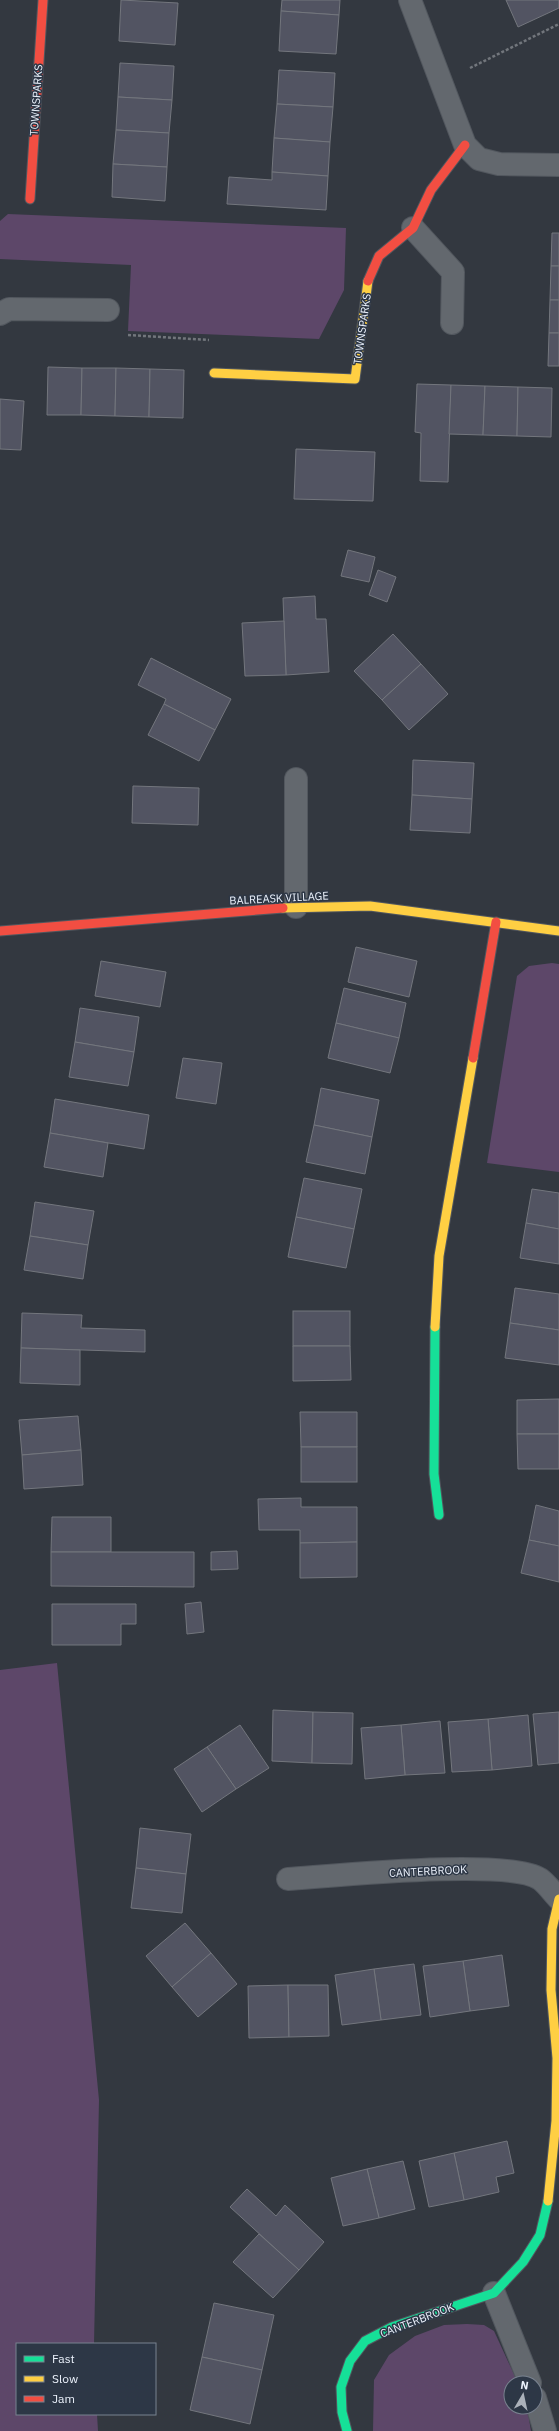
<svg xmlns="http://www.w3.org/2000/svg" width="559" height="2431" viewBox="0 0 559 2431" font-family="'IBM Plex Sans',sans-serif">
  <rect width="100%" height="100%" fill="#333840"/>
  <g fill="#5d4769">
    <polygon points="8,214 346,228 344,290 319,339 128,331 131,265 0,259 0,221"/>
    <polygon points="552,963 559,964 559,1172 487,1163 517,976 529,966"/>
    <polygon points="57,1663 99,2100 94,2344 17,2344 17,2414 97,2414 98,2431 0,2431 0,1670"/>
    <polygon points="467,2324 484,2325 494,2331 518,2383 511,2383 511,2407 527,2407 531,2431 373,2431 374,2380 389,2355 415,2336 444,2325"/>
  </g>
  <g fill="#525462" stroke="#73767d">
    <polygon points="121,0 178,3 175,45 119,41"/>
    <polygon points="282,0 340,0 339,15 281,11"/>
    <polygon points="506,0 559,0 559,8 518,27"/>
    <polygon points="281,11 339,15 336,54 279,51"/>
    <polygon points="120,63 174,66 172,100 118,97"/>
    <polygon points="279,70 335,73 333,107 277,104"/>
    <polygon points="118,97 172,100 169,133 116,130"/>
    <polygon points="277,104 333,107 330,142 274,138"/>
    <polygon points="116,130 169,133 167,167 113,164"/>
    <polygon points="274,138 330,142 328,176 272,172"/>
    <polygon points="113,164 167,167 165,201 112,197"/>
    <polygon points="272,172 328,176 326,210 227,204 229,177 272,180"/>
    <polygon points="552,233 559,233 559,266 551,266"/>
    <polygon points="551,266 559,266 559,300 550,300"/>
    <polygon points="550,300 559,300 559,333 549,333"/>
    <polygon points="549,333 559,333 559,366 548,366"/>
    <polygon points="48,367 82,368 81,415 47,415"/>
    <polygon points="82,368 116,368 115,416 81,415"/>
    <polygon points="116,368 150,369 149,417 115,416"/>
    <polygon points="150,369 184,370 183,418 149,417"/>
    <polygon points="417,384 451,385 448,482 420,481 421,433 415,432"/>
    <polygon points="451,385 485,386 483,435 449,434"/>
    <polygon points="485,386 518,387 517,436 483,435"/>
    <polygon points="518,387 552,388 551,437 517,436"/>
    <polygon points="0,399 24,401 21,450 0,449"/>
    <polygon points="296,449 375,452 373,501 294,499"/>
    <polygon points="348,550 375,557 369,582 341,576"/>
    <polygon points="378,570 396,577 387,602 369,595"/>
    <polygon points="315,596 316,619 326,619 329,672 286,675 283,598"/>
    <polygon points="284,621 286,675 245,676 242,623"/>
    <polygon points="393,634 421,664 382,700 354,671"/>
    <polygon points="151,658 231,699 215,730 164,704 166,699 138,685"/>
    <polygon points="421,664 448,694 409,730 382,700"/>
    <polygon points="164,704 215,730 199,761 148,735"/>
    <polygon points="413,760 474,763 472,799 412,795"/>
    <polygon points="133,786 199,788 198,825 132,823"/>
    <polygon points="412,795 472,799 470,833 410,830"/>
    <polygon points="356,947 417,961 409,997 348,982"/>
    <polygon points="101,961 166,972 160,1007 95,996"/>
    <polygon points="344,988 406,1003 399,1038 336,1023"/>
    <polygon points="80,1008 139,1017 134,1052 75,1042"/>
    <polygon points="336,1023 399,1038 390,1073 328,1058"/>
    <polygon points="75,1042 134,1052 128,1086 69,1077"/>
    <polygon points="183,1058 222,1063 216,1104 176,1098"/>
    <polygon points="321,1088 379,1100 372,1137 314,1125"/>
    <polygon points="55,1099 149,1115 144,1149 50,1133"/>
    <polygon points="314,1125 372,1137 365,1174 306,1162"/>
    <polygon points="50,1133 108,1143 103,1177 44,1167"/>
    <polygon points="304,1178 362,1189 354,1229 296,1217"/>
    <polygon points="532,1189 559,1193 559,1229 526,1223"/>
    <polygon points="35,1202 94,1211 88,1245 30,1236"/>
    <polygon points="296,1217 354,1229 346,1268 288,1257"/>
    <polygon points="526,1223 559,1229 559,1264 520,1258"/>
    <polygon points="30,1236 88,1245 83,1279 24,1270"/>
    <polygon points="515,1288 559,1294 559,1330 510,1323"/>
    <rect x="293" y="1311" width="57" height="35"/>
    <polygon points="22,1313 82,1315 81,1328 145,1330 145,1352 21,1348"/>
    <polygon points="510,1323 559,1330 559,1365 505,1358"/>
    <polygon points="293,1346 350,1346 351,1380 293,1381"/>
    <polygon points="21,1348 80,1350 80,1385 20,1383"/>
    <polygon points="559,1399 559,1434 517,1434 517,1400"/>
    <polygon points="300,1412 357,1412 357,1447 301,1447"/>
    <polygon points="78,1416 81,1450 22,1455 19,1420"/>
    <polygon points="517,1434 559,1434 559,1469 518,1469"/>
    <rect x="301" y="1447" width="56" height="35"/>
    <polygon points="81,1450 83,1485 24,1489 22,1455"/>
    <polygon points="301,1498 301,1507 357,1507 357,1542 300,1543 300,1530 259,1530 258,1499"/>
    <polygon points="536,1505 559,1511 559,1546 529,1540"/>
    <polygon points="52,1517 111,1517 111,1552 51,1552"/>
    <polygon points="529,1540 559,1546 559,1582 521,1573"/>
    <polygon points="357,1542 357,1577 300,1578 300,1543"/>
    <polygon points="237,1551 238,1569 211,1570 211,1552"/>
    <polygon points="51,1552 194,1552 194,1587 51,1586"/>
    <polygon points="201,1602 204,1632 187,1634 185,1604"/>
    <polygon points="52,1604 136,1604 136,1624 121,1624 121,1645 52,1645"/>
    <polygon points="273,1710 313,1712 312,1763 272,1761"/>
    <polygon points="313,1712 353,1713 352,1764 312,1763"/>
    <polygon points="559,1712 559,1763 538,1765 533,1714"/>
    <polygon points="528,1715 532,1766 492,1770 488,1719"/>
    <polygon points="488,1719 492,1770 452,1772 448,1722"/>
    <polygon points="440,1721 445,1773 405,1775 401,1725"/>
    <polygon points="240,1725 269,1768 236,1789 207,1747"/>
    <polygon points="401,1725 405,1775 365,1779 361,1728"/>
    <polygon points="207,1747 236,1789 202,1812 174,1769"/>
    <polygon points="140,1828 191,1834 186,1874 136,1868"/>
    <polygon points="136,1868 186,1874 182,1913 131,1908"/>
    <polygon points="185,1923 211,1953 172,1987 146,1956"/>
    <polygon points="211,1953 237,1984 198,2017 172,1987"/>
    <polygon points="502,1955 509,2006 470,2011 463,1961"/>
    <polygon points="463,1961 470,2011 430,2017 423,1966"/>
    <polygon points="414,1964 421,2015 381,2020 374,1969"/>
    <polygon points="374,1969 381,2020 342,2025 335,1975"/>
    <polygon points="288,1985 289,2037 249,2038 248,1986"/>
    <polygon points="288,1985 328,1985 329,2036 289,2037"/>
    <polygon points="507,2141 514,2173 496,2177 499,2192 464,2200 454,2153"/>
    <polygon points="454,2153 464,2200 429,2207 419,2161"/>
    <polygon points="403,2161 415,2209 379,2218 367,2169"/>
    <polygon points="367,2169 379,2218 343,2226 331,2178"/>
    <polygon points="247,2189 276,2216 285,2205 324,2242 299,2270 230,2207"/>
    <polygon points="259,2234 299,2270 273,2298 233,2262"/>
    <polygon points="214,2303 274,2315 262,2370 202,2357"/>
    <polygon points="202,2357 262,2370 250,2424 190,2410"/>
  </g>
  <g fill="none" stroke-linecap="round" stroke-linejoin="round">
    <g stroke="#52575e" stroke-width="24">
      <g id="street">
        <polyline points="410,0 465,145 479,159 499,164 559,165"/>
        <polyline points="413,228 453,272 452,323"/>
        <polyline points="0,314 9,309 108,310"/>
        <polyline points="296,779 296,907"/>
        <path d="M288 1879C333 1876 509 1858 540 1879 547 1884 553 1893 559 1899"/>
        <polyline points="494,2293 530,2383"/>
        <polyline points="535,2398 545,2431"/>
      </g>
    </g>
    <g stroke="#52575e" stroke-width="11">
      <g id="fast">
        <polyline points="435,1327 434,1474 439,1515"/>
        <polyline points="347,2431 342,2412 341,2387 350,2361 365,2341 392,2327 494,2293 523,2262 540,2235 548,2201"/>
      </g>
    </g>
    <g stroke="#52575e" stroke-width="11">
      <g id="slow">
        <polyline points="214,373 355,379 368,281"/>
        <polyline points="283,908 370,906 559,931"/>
        <polyline points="435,1327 439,1256 473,1058"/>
        <polyline points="548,2201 556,2121 557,2058 551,1990 552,1929 559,1899"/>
      </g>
    </g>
    <g stroke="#52575e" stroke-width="11">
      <g id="jam">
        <polyline points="30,199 43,0"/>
        <polyline points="368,281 379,256 413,228 431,190 465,145"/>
        <polyline points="0,931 283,908"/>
        <polyline points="473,1058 496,922"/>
      </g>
    </g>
    <g stroke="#72767c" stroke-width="2.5" stroke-dasharray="3 2" stroke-linecap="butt">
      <polyline points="470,68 559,24"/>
      <polyline points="128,335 209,340"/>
    </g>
    <use href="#street" stroke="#63686e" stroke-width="22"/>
    <use href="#fast" stroke="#16e098" stroke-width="9"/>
    <use href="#slow" stroke="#ffcf43" stroke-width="9"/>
    <use href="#jam" stroke="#f24e42" stroke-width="9"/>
  </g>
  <g text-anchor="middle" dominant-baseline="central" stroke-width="3" stroke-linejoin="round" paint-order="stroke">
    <g font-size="11" fill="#ecf2fc" stroke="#2d3746">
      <text transform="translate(36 100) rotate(-86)">TOWNSPARKS</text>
      <text transform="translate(362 329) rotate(-82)">TOWNSPARKS</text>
      <text transform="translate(279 898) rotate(-3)">BALREASK VILLAGE</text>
      <text transform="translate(428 1871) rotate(-3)">CANTERBROOK</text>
      <text transform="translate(417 2320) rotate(-21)">CANTERBROOK</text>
    </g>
  </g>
  <rect x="16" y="2343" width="140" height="72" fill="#2d3746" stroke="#79828f"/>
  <rect x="24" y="2356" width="20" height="6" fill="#16e098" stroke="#79828f"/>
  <text x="52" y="2363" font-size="12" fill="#ecf2fc">Fast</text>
  <rect x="24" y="2376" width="20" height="6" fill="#ffcf43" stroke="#79828f"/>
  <text x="52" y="2383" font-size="12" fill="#ecf2fc">Slow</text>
  <rect x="24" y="2396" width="20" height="6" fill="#f24e42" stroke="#79828f"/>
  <text x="52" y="2403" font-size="12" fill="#ecf2fc">Jam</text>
  <g transform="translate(523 2395) rotate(9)"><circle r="19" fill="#2d3746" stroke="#79828f"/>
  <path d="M0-3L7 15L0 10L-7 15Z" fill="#abb1ba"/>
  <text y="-6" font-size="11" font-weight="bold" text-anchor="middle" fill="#ecf2fc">N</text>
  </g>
</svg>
